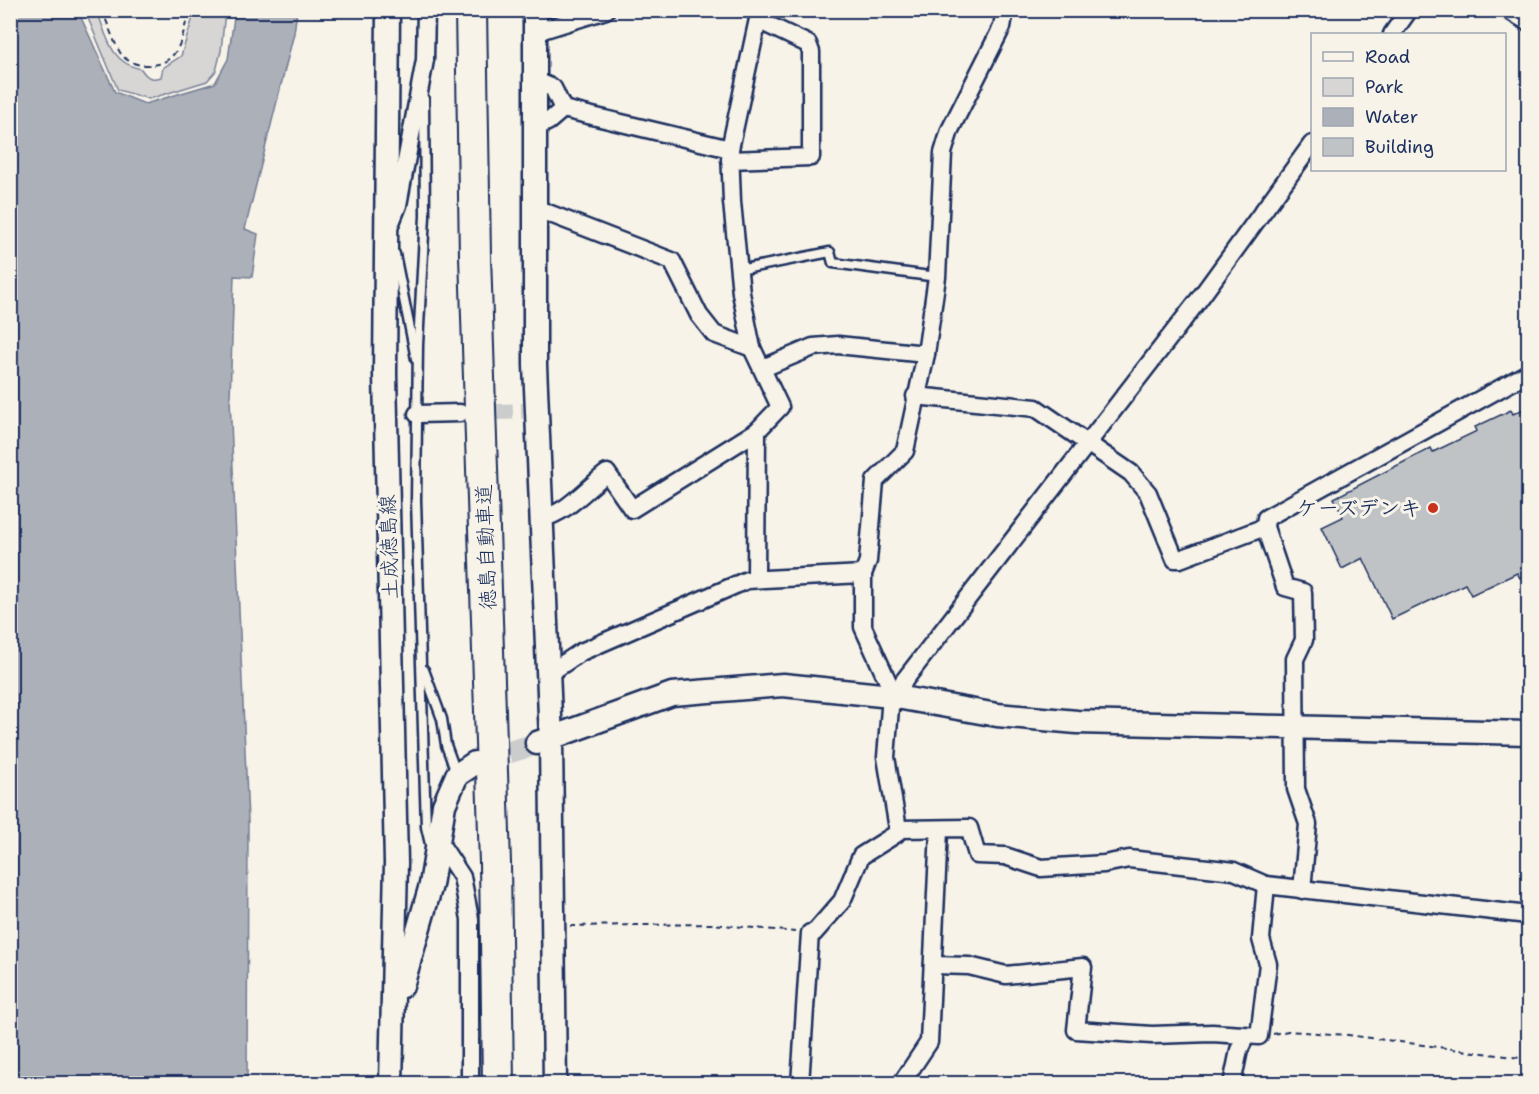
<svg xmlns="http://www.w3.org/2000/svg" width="1539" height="1094" viewBox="0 0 1539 1094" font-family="'Shantell Sans','Klee One',sans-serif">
  <rect width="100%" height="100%" fill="#f7f3e8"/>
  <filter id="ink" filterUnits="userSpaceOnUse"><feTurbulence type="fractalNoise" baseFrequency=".0167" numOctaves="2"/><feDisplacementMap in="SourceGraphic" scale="12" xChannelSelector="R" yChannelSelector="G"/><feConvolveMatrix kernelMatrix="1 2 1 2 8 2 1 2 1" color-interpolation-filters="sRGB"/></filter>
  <g filter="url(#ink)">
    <path fill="#d7d6d4" stroke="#798299" stroke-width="1.5" d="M85 11H97C107 36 110 63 141 69 147 78 151 80 161 77L163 68 181 56 195 11H225L221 51 216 71 207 81 149 99 118 90Z"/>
    <polygon fill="#acb0b9" stroke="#727c95" stroke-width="1.5" points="10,11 78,11 115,92 145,104 215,83 228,59 235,11 297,11 294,33 245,229 258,234 252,277 234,276 230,398 248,821 247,1083 11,1083"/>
    <polygon fill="#c0c3c5" stroke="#1b2f5e" stroke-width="1.5" points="1528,407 1528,573 1520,578 1517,573 1471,595 1465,584 1392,619 1363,558 1342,569 1322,527 1343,517 1334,498 1431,448 1433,452 1477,431 1475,427 1511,410 1513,414"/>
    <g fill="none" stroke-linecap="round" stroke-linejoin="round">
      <polyline stroke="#cbcccc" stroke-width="16" stroke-dasharray="16 8" stroke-linecap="butt" points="473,413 523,411"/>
      <polyline stroke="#cbcccc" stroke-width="22" stroke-dasharray="22 11" stroke-linecap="butt" points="477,762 536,744"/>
      <g stroke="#1b2f5e" stroke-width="13">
        <g id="lane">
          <polyline points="424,99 425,216 418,345 416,500 426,827 430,844"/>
          <polyline points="395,254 416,359"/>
          <polyline points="739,270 830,252 833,263 937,277"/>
          <polyline points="424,670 442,719 446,745 457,775"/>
        </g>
      </g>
      <g stroke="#1b2f5e" stroke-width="21">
        <g id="street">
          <polyline points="1508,10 1528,22"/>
          <polyline points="536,32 606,10"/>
          <polyline points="1392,34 1409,10"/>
          <polyline points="536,81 553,88 563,109 730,149"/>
          <polyline points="535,128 549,121 563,109"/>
          <polyline points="730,160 811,157 811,52 808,44 758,20"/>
          <polyline points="535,208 672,261 699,315 714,334 752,348"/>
          <polyline points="390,225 398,205 425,60 426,10"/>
          <polyline points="763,368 813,347 838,345 926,354"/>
          <polyline points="915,396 1036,408 1131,473 1148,493 1175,559 1180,559 1265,527"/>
          <polyline points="417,414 460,413"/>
          <path d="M542 518C566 514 588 487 607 473L632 509 757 431 780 407 752 348 741 293 732 202 730 149 760 10"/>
          <polyline points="756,579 757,431"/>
          <polyline points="548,674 581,652 747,580 863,574"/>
          <polyline points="900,698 903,682 1200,298 1312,144"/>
          <polyline points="898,829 969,828 977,855 1005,856 1041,868 1104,864 1129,859 1234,871 1266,885 1528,915"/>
          <polyline points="439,842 462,877 470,919 470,1084"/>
          <polyline points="1302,890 1308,824 1296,789 1295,659 1304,640 1303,592 1285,587 1265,527 1266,518 1528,373"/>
          <polyline points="933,965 969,966 1006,975 1083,967 1076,1030 1152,1035 1212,1033 1259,1036 1268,964 1261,939 1266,885"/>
          <polyline points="800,1084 810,933 814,933 842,901 861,856 896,834 898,829 886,757 891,696 888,682 863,627 863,574 868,561 875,481 905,451 926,354 937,277 943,153 950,130 1002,27 1005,10"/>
          <polyline points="901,1084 929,1042 939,830"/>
          <polyline points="1232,1084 1239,1050 1246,1036"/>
        </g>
      </g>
      <g stroke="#1b2f5e" stroke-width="27">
        <g id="secondary">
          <polyline points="388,10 385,374 396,863 391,1084"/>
          <polyline points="535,10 535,365 551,740 555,1084"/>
          <polyline points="537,743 672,694 783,685 891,696 997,715 1077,722 1528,733"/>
          <polyline points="402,986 431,885 444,805 457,775 475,763"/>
        </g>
      </g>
      <g stroke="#1b2f5e" stroke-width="34">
        <polyline id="highway" points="471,10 475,256 495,863 498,1084"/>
      </g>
      <g stroke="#1b2f5e" stroke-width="2" stroke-dasharray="6 4.5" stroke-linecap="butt">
        <path d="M102 10C108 24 113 41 121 54 126 61 136 65 145 65 180 67 182 37 189 10"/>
        <polyline points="570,926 712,924 795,932"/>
        <polyline points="1273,1034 1288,1031 1348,1035 1528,1059"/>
      </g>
      <use href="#lane" stroke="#f7f3e8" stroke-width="8"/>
      <use href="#street" stroke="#f7f3e8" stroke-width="16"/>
      <use href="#secondary" stroke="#f7f3e8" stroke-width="22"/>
      <use href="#highway" stroke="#f7f3e8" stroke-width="30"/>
    </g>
  </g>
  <circle fill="#c8321e" stroke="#f7f3e8" stroke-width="2" cx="1433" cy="508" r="6"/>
  <g text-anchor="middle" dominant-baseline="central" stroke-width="6" stroke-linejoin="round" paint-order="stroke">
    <g font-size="21" font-weight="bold" fill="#1b2f5e" stroke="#f7f3e8" text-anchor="end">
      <text x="1421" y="508">ケーズデンキ</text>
    </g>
    <g font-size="21" fill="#1b2f5e" stroke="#f7f3e8">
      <text transform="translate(389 547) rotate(-92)">土成徳島線</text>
      <text transform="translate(486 547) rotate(-92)">徳島自動車道</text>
    </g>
  </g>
  <rect width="1539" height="1094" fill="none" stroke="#f7f3e8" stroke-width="36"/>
  <rect x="18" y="18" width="1503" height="1058" fill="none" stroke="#1b2f5e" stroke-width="2" filter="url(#ink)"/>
  <rect x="1311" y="33" width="195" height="138" fill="#f7f3e8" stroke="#9fa5b1" stroke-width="1.5"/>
  <rect x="1323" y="52" width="30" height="9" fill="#f7f3e8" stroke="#9fa5b1" stroke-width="1.5"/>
  <text x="1365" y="63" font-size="18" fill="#1b2f5e">Road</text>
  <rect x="1323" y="78" width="30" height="18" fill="#d7d6d4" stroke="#9fa5b1" stroke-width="1.5"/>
  <text x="1365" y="93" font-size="18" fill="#1b2f5e">Park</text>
  <rect x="1323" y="108" width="30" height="18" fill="#acb0b9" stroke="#9fa5b1" stroke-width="1.5"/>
  <text x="1365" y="123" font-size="18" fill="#1b2f5e">Water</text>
  <rect x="1323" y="138" width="30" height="18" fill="#c0c3c5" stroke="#9fa5b1" stroke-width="1.5"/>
  <text x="1365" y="153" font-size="18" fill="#1b2f5e">Building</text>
</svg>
